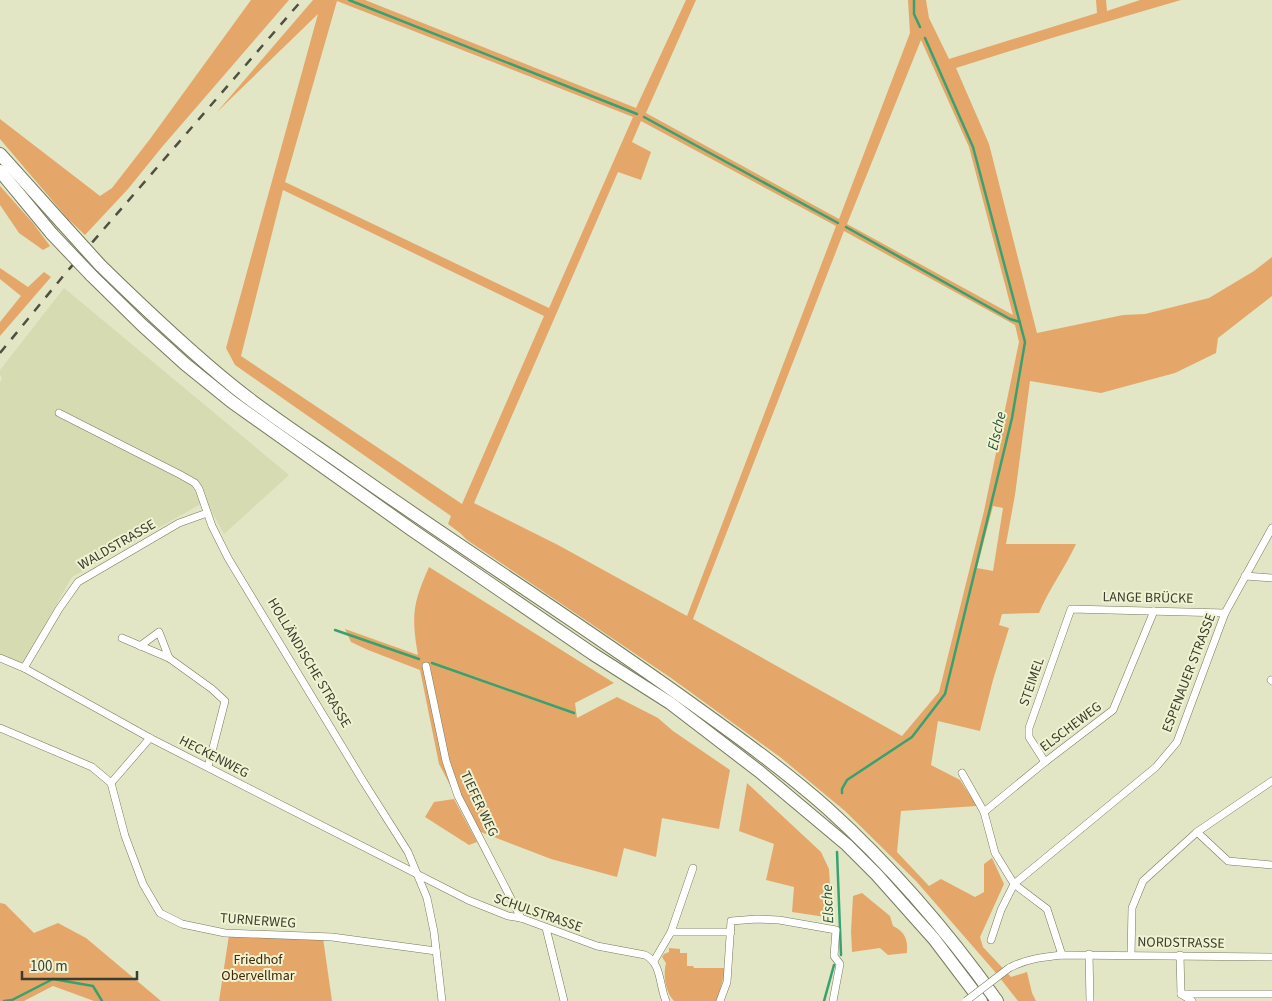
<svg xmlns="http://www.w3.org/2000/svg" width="1272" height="1001" viewBox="0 0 1272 1001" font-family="'Source Sans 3',sans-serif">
  <rect width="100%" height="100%" fill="#e2e6c5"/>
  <polygon fill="#d7dbb2" points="64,288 289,475 224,534 206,501 72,577 23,663 0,655 0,383 2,378 0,375 0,370"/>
  <g fill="#e4a769" fill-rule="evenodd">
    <polygon points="251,0 289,0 162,147 128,189 85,235 68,219 0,139 0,119 100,196 112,188 150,139"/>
    <path d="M313 0H365L636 108 686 0H696L646 113 839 219 910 33 908 0H926L929 18 949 59 1097 13 1096 0H1106L1107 11 1140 0H1181L1055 37 956 68 989 144 1037 333 1123 315 1145 314 1209 298 1254 271 1272 257V296L1218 338 1216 353 1175 373 1101 393 1030 381 1015 495 1006 544H1076C1065 568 1049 589 1039 613L1002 614 999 625 1009 628 993 680 980 731 938 721 931 765 960 780 977 806 901 811 897 852 929 886 941 879 975 897 984 892V864L992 858 1004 884 980 937 983 947 1011 977 1027 972 1032 993 1036 1001H1018L996 973 916 881 845 811 780 757 671 678 467 540 460 533 448 524 451 516 235 365 226 348 318 14 217 112ZM337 1 633 117 549 308 285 182ZM921 40 969 147 1013 315 847 224ZM641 121 836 226 687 616 558 545 474 503 618 172 641 180 651 152 632 142ZM283 190 544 316 462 504 241 356ZM844 231 1015 325 1019 342 984 511 939 692 902 736 693 619ZM993 506 1003 508 993 571 977 568Z"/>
    <polygon points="0,186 33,223 50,246 43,250 19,233 0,205"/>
    <polygon points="0,268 28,287 44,272 51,277 0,336 0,322 21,296 0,279"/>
    <path d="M429 567 614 683 575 703 577 718 617 697 658 718 673 731 730 770 719 829 662 818 656 857 624 848 617 877 551 859 473 829 439 764 420 670 368 650 351 642 345 629 418 655C411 615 413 603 429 567Z"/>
    <polygon points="747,783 821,852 829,869 832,918 792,912 794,887 766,880 774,844 739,831"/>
    <polygon points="454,799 477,842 469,845 425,817 434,802"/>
    <path d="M862 893 890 916 893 926C905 932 908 939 907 953L888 955 880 948 852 952 851 931 853 896Z"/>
    <polygon points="0,903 5,904 34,933 58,923 86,938 161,1001 94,1001 53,986 24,1001 0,1001"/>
    <polygon points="229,935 323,938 332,1001 219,1001"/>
    <path d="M669 948 680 949V953H687V966H693L694 968H726L717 1001H674C665 992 663 974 666 963L662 957 664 954 669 952Z"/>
  </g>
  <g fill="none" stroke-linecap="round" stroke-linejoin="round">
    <g stroke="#36a26f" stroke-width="2.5">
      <polyline points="349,0 637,114"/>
      <polyline points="914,0 914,14 920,27"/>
      <polyline points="644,117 838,223"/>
      <polyline points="846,227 1010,319 1020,322"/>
      <polyline points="335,630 419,659"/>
      <polyline points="432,663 574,713"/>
      <polyline points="842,793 842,789 847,780 912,737 945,694 1012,418 1025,342 973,147 925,38"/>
      <polyline points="837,852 841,955"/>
      <polyline points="4,1001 12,1000 53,979 93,986 102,1001"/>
      <polyline points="824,1001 834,965"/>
    </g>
    <g stroke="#777a5c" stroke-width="8">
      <g id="street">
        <polyline points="59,413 179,474 195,483 199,489 212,526 228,558 363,781 408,852 427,898 434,932 442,1001"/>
        <polyline points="1245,576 1272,578"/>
        <polyline points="122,638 169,658 212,689 225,701 208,767"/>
        <polyline points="140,646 159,632 169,658"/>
        <path d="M0 658 24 668 150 738 468 900 508 916 521 918 597 946 645 955C662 963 659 986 666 1001"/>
        <polyline points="426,666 446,761 458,796 521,918"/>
        <polyline points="24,668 59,609 78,582 179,523 207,513"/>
        <polyline points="1271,680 1272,681"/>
        <polyline points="0,728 92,767 111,783 125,836 143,884 160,913 182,924 225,933 332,937 436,951"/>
        <polyline points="1045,762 1029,737 1029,728 1071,609 1225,613"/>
        <polyline points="962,773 984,812 995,853 1014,884 1047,909 1062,955"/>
        <polyline points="111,783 150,738"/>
        <polyline points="984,812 1045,762 1113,710 1154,611"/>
        <polyline points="1197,832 1228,861 1272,865"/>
        <polyline points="546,928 564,1001"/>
        <polyline points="671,932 731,932"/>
        <polyline points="991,940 1001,910 1014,884 1156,767 1177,742 1225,613 1272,528"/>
        <polyline points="1089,954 1090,1001"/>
        <polyline points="1131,955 1132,908 1143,881 1197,832 1272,781"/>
        <polyline points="1180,955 1181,994 1192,1001"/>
        <polyline points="654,961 671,932 693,868"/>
        <path d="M1009 968C1026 959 1043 957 1062 955L1272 957"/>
        <polyline points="1181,994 1272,994"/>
        <polyline points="720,1001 727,982 731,921 757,919 779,920 836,930 834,956 840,964 833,1001"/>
      </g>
    </g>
    <g stroke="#777a5c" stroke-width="14">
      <g id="highway">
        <polyline points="0,154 62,223"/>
        <polyline points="0,171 52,234"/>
        <path d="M100 265C143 307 187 349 234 387 270 416 311 442 349 469 462 549 580 623 692 704 738 737 784 770 827 808 890 865 948 932 997 1001"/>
        <polyline points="91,275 142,325 185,364 232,402 412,530 593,654 670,703 760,772 847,845 877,875 934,939 981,1001"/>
      </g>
    </g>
    <use href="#street" stroke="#fff" stroke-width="7"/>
    <use href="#highway" stroke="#fff" stroke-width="12"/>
    <polyline stroke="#4e5040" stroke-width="2.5" stroke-dasharray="9 9" stroke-linecap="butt" points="0,353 64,275 302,0"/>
    <g stroke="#777a5c" stroke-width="8" stroke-linecap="butt">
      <polyline id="street-bridge" points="966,1001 1009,968"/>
    </g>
    <g stroke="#777a5c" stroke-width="14" stroke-linecap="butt">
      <g id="highway-bridge">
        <polyline points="62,223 100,265"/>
        <polyline points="52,234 91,275"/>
      </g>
    </g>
    <use href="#street-bridge" stroke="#fff" stroke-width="7"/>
    <use href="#highway-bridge" stroke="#fff" stroke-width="12"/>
  </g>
  <g text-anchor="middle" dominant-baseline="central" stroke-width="4" stroke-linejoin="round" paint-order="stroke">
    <g font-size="14" fill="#3a3c2e" stroke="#f0f3d1">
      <text transform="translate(117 545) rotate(-30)">WALDSTRASSE</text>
      <text transform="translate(1148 598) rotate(1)">LANGE BRÜCKE</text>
      <text transform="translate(309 663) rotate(59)">HOLLÄNDISCHE STRASSE</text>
      <text transform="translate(1189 673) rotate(-69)">ESPENAUER STRASSE</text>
      <text transform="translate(1032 682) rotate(-71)">STEIMEL</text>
      <text transform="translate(1071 727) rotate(-37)">ELSCHEWEG</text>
      <text transform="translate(214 757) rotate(27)">HECKENWEG</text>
      <text transform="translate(479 804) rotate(65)">TIEFER WEG</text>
      <text transform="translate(538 913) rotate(19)">SCHULSTRASSE</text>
      <text transform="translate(258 921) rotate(4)">TURNERWEG</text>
      <text transform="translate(1181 943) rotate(1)">NORDSTRASSE</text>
    </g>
    <g font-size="14" fill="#432605" stroke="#f0f3d1">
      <text x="258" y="960">Friedhof<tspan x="258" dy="16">Obervellmar</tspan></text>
    </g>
    <g font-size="15" font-style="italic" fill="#244f39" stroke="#f0f3d1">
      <text transform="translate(997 431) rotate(-77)">Elsche</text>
      <text transform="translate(828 904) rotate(-92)">Elsche</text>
    </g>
  </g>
  <path d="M22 971v8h115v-8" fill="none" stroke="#3a3c2e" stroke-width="2.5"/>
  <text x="30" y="971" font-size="15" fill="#3a3c2e" stroke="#f0f3d1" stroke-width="4" paint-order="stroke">100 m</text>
</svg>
